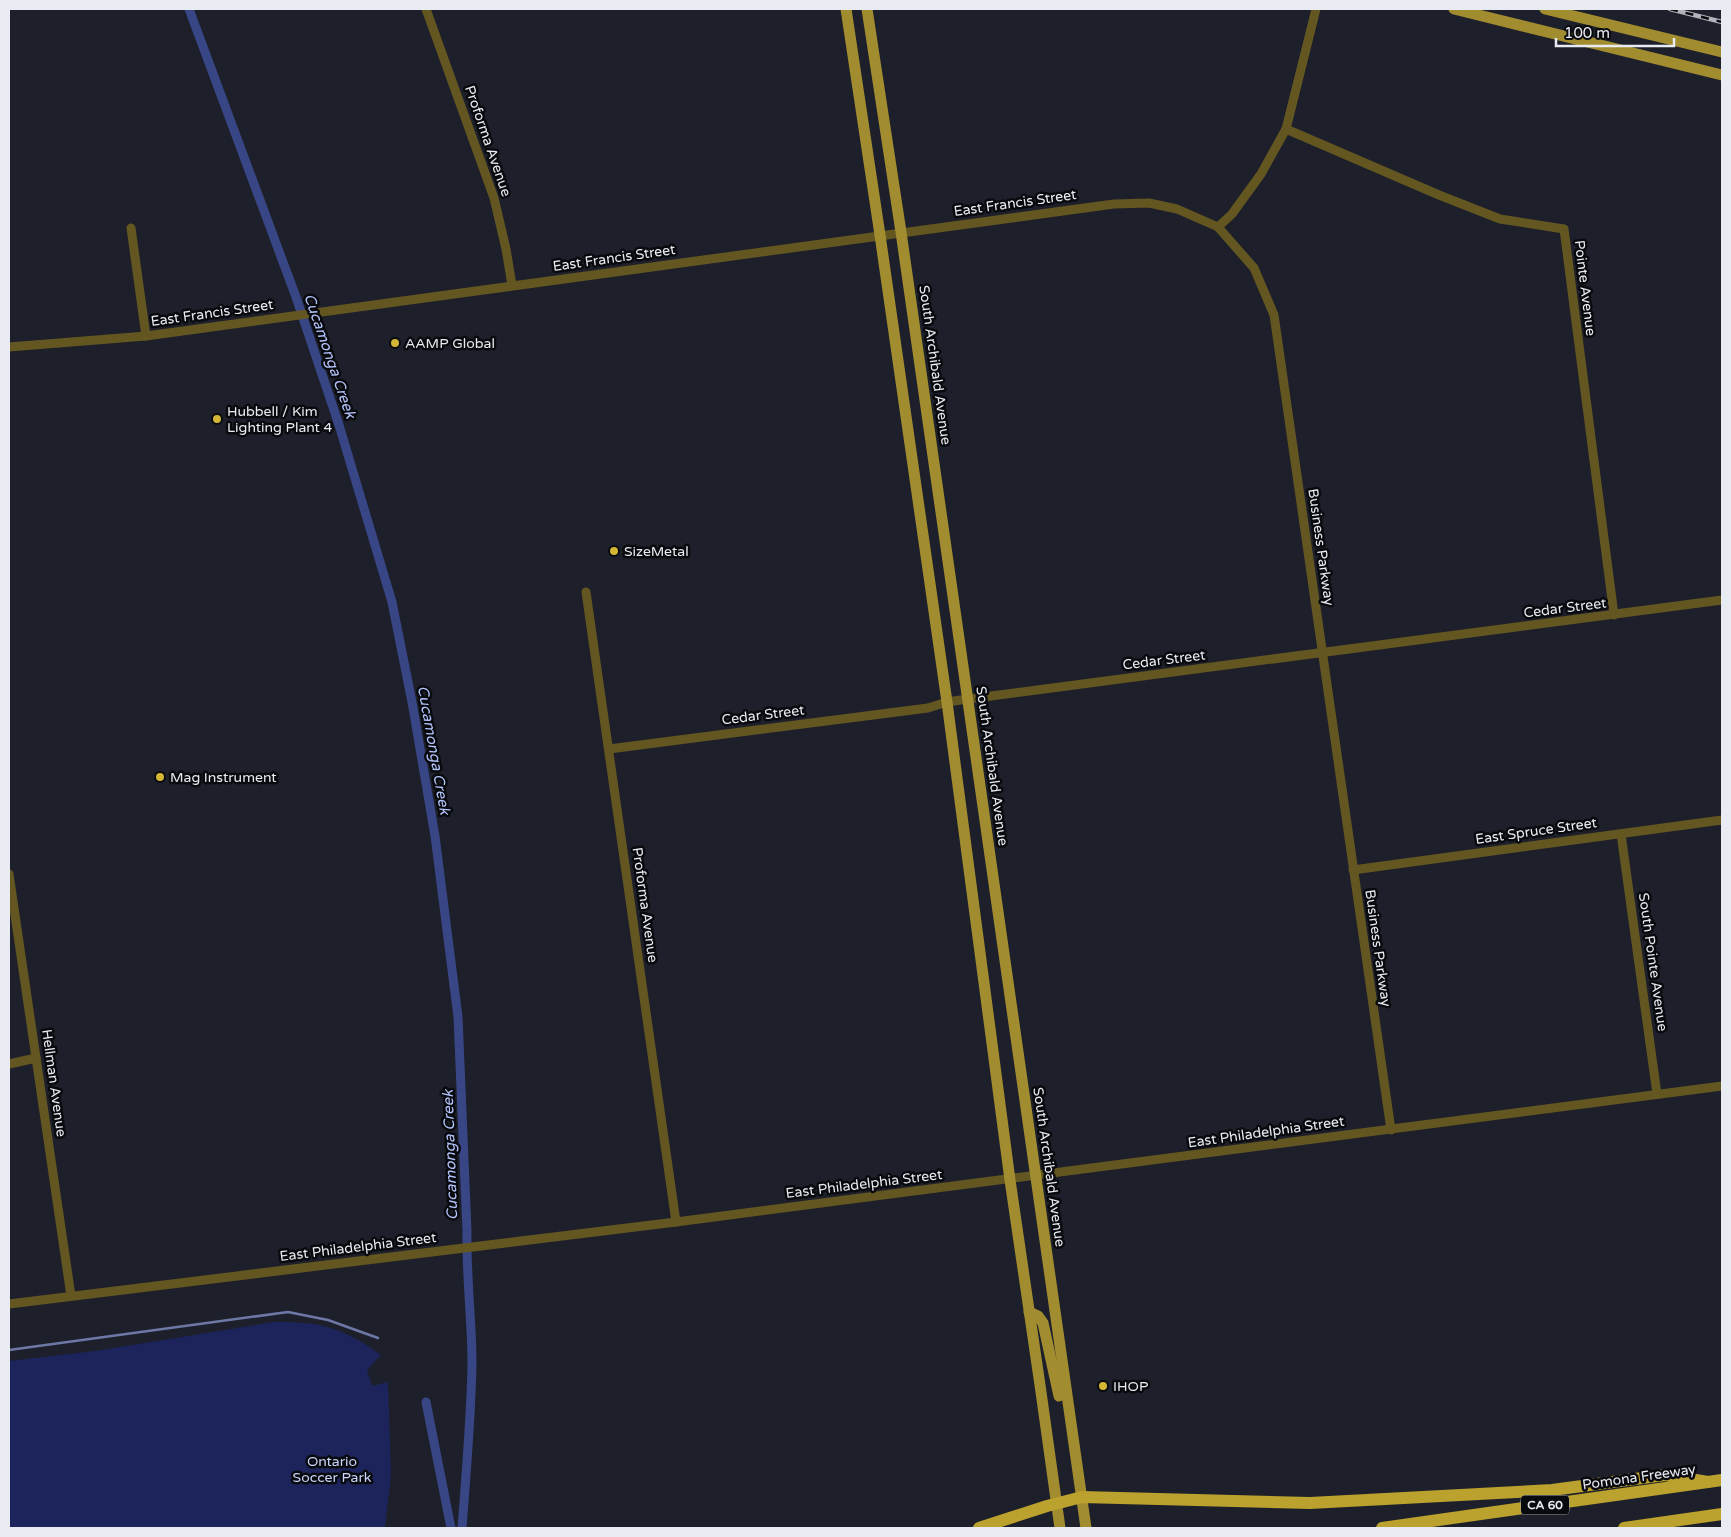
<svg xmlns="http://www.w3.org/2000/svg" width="1731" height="1537" viewBox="0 0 1731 1537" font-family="'Varela Round',sans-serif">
  <rect width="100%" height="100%" fill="#1d202a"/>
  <path fill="#1c245b" d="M274 1322C320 1321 344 1328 381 1355L367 1370 372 1386 388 1382 391 1474 385 1528H9V1361L95 1351Z"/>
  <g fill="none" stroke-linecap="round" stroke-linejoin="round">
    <polyline stroke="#6e78a6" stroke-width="2.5" points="9,1350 288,1312 328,1320 378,1338"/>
    <g stroke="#394685" stroke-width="9">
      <path d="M189 9 296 297 339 425 392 602 412 702 435 836 458 1017 467 1231C466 1275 472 1320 472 1364 471 1419 466 1474 462 1528"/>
      <polyline points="426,1402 451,1528"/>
    </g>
    <g stroke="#635621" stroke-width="9">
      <polyline points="426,9 494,198 506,249 512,285"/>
      <polyline points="1316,9 1286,129 1261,174 1232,214 1218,227 1254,268 1274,315 1391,1130"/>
      <polyline points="1286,129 1439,195 1500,219 1564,229 1614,615"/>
      <polyline points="131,228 146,336"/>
      <polyline points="9,347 146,336 1114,204 1149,203 1177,209 1218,227"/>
      <polyline points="586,592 676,1222"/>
      <polyline points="609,749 928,708 947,702 968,699 1722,600"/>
      <polyline points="1621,834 1657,1094"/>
      <polyline points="1353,870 1722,820"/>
      <polyline points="9,874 71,1296"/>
      <polyline points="9,1064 36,1058"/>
      <polyline points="9,1304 676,1222 1722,1086"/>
    </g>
    <g stroke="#a28c30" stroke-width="11">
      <polyline points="846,9 880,235 947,702 1010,1180 1040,1385 1060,1528"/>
      <polyline points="867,9 901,232 1086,1528"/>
      <polyline points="1454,9 1722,75"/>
      <polyline points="1545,9 1722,52"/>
      <polyline points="1029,1312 1038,1316 1043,1323 1059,1396"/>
    </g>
    <g stroke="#bba12d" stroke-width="12">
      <polyline points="979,1528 1047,1506 1082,1497 1310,1503 1552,1490 1665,1475 1708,1482"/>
      <polyline points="1382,1528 1722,1480"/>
      <polyline points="1624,1528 1722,1514"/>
    </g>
    <g stroke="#b1b4bc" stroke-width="4.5">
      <polyline id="rail" points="1670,9 1722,22"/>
    </g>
    <use href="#rail" stroke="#090a0e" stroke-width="2.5" stroke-dasharray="8" stroke-linecap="butt"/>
  </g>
  <g fill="#d4b635" stroke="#090a0e" stroke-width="2">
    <circle cx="395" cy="343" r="5"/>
    <circle cx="217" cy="419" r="5"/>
    <circle cx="614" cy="551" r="5"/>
    <circle cx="160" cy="777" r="5"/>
    <circle cx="1103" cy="1386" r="5"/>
  </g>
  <g text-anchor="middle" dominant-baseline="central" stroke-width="5" stroke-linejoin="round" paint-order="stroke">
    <rect fill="#090a0e" stroke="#a6a8ae" stroke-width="1" x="1521" y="1495.5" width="48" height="19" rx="4"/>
    <g font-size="12" font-weight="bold" fill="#e9ebf2">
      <text x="1545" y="1505">CA 60</text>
    </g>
    <g font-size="14" fill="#e9ebf2" stroke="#090a0e">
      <text transform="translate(488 141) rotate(71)">Proforma Avenue</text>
      <text transform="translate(1015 203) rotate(-8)">East Francis Street</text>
      <text transform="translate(614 258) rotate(-8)">East Francis Street</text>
      <text transform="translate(1585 288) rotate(83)">Pointe Avenue</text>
      <text transform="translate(212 313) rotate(-8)">East Francis Street</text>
      <text transform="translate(935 365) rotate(82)">South Archibald Avenue</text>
      <text transform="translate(1321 547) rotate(82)">Business Parkway</text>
      <text transform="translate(1565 608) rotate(-7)">Cedar Street</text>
      <text transform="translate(1164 660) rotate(-7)">Cedar Street</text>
      <text transform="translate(763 715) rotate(-7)">Cedar Street</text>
      <text transform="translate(992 766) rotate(82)">South Archibald Avenue</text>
      <text transform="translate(1536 831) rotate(-8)">East Spruce Street</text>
      <text transform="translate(645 905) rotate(82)">Proforma Avenue</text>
      <text transform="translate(1378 948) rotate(82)">Business Parkway</text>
      <text transform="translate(1653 962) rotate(82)">South Pointe Avenue</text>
      <text transform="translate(54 1083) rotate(82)">Hellman Avenue</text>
      <text transform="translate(1266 1132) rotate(-8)">East Philadelphia Street</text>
      <text transform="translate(1049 1167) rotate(82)">South Archibald Avenue</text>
      <text transform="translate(864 1184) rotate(-7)">East Philadelphia Street</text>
      <text transform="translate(358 1247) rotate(-7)">East Philadelphia Street</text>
      <text transform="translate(1639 1477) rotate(-8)">Pomona Freeway</text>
    </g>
    <g font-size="14" fill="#e9ebf2" stroke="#090a0e" text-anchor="start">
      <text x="405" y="343">AAMP Global</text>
      <text x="227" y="411">Hubbell / Kim<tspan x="227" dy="16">Lighting Plant 4</tspan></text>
      <text x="624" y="551">SizeMetal</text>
      <text x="170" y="777">Mag Instrument</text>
      <text x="1113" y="1386">IHOP</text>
    </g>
    <g font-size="14" fill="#cbd6fc" stroke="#090a0e">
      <text x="332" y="1461">Ontario<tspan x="332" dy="16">Soccer Park</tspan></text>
    </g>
    <g font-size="15" font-style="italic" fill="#b4c4fc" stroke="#090a0e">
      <text transform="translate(330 356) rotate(71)">Cucamonga Creek</text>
      <text transform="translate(434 750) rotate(80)">Cucamonga Creek</text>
      <text transform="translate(450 1155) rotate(-92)">Cucamonga Creek</text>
    </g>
  </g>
  <rect width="1731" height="1537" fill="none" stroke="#e9ebf2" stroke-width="20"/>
  <path d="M1556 38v8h118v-8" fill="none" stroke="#e9ebf2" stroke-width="2.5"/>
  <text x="1564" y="38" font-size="15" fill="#e9ebf2" stroke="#090a0e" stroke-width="4" paint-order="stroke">100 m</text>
</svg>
